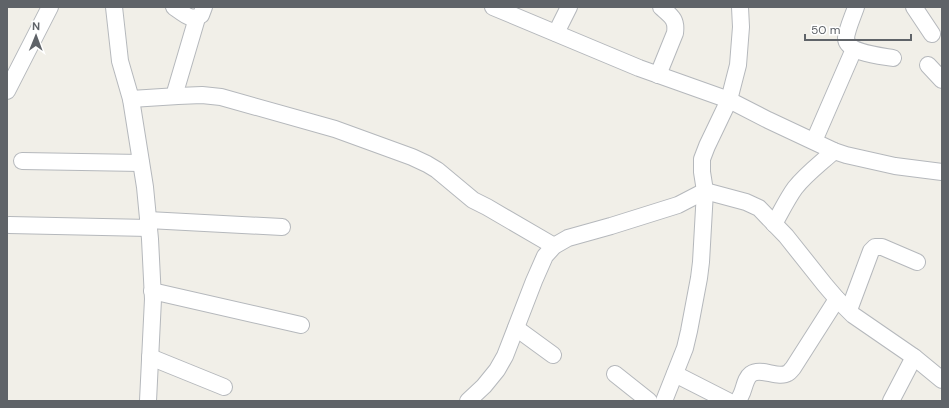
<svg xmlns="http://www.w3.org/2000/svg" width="949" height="408" viewBox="0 0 949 408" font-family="'DM Sans',sans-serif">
  <rect width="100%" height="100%" fill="#f1efe8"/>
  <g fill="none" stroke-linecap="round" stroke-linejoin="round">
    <g stroke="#b5b8bc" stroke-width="18">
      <g id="minor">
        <polyline points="114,7 120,61 131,99 145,187 150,239 153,299 148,401"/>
        <path d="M174 7C183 13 191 22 201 15L204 7"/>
        <polyline points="493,7 639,68 729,100 768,120 834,151 846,155 895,166 942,172"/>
        <path d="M856 7C853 16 847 29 846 38 846 53 882 56 893 58"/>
        <polyline points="914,7 932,34"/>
        <polyline points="556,33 569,7"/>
        <polyline points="928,65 942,80"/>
        <path d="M658 75 675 33C677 19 671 16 661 7"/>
        <polyline points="7,91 50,7"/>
        <polyline points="174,96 197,18"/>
        <polyline points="131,99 178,96 202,95 221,97 335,129 412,157 427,164 437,170 473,200 487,207 554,246"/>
        <polyline points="814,141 854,49"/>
        <polyline points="22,161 141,163"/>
        <polyline points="148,220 282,227"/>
        <path d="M774 224C781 212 787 199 795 188 806 174 821 163 834 151"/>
        <polyline points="9,225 149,228"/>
        <polyline points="152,291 301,325"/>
        <polyline points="849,310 871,251 875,247 882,247 917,262"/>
        <polyline points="516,328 553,355"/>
        <polyline points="150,357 224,387"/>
        <polyline points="615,374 649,401"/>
        <polyline points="675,374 728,401"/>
        <polyline points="468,401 484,386 497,370 505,356 534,281 545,256 554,246 568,238 611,226 678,205 705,191 746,202 759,208 786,236 825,285 837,299 853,315 914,357 942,380"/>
        <polyline points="664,401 685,348 689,331 699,278 701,262 705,191 702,172 702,159 707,146 729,100 738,65 741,27 740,7"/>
        <path d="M737 401C745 394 743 380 751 374 761 367 778 379 788 373 790 372 791 370 793 368L837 299"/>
        <polyline points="891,401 914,357"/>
      </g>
    </g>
    <use href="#minor" stroke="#fff" stroke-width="16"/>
  </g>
  <rect width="949" height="408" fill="none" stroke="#5f6368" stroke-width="16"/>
  <g transform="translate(36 36) rotate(1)" stroke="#ffffff" stroke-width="3" paint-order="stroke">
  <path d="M0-3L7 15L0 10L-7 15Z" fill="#5f6368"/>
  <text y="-6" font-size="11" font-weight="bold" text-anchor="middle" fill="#5f6368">N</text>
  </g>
  <path d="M805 34v6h106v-6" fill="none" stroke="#5f6368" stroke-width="2"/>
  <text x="811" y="34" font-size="12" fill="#5f6368" stroke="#ffffff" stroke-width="3" paint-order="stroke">50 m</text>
</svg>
